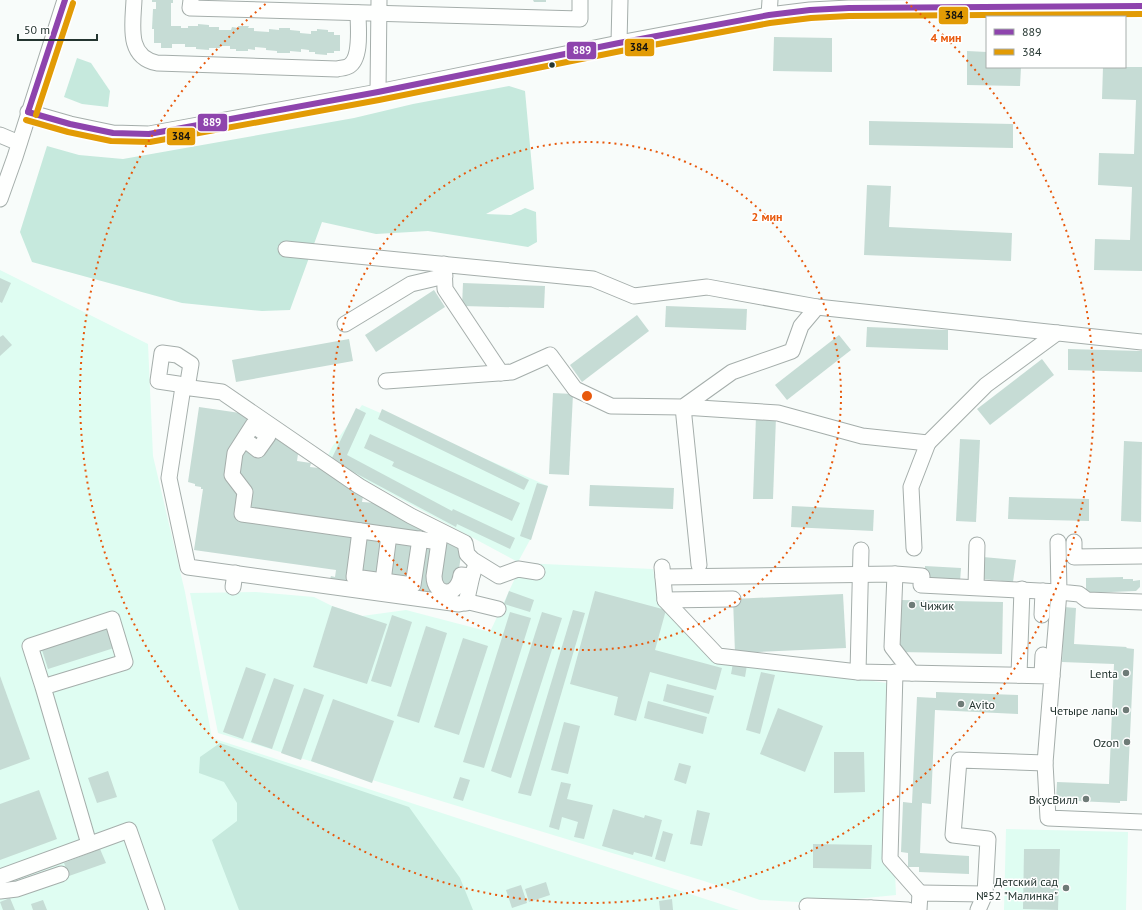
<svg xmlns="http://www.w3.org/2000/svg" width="1142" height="910" viewBox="0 0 1142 910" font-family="'PT Sans',sans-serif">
  <rect width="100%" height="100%" fill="#f8fcfa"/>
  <g fill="#dffdf2">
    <polygon points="0,270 148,344 153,456 185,592 212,738 739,910 0,910"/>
    <polygon points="362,405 548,486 531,538 518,562 326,459 332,447"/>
    <polygon points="522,563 653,569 658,598 716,660 887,683 896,895 815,903 760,900 704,881 218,733 190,593 256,592 314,597 332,606 362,616 406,610 490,632"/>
    <polygon points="1006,829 1128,832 1126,910 1004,910"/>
  </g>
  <g fill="#c6e9dd">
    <polygon points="77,58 91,63 110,91 108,107 82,104 64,97"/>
    <polygon points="509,86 525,91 534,189 486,214 511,215 525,208 536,212 537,242 528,247 428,231 376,234 322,222 290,310 262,311 182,303 32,262 20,232 47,146 79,155 123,159 354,118 413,104"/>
    <polygon points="220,743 409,807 460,878 473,910 239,910 212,840 237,821 237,803 224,782 199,773 200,757"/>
  </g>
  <g fill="#c6dcd5">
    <polygon points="152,0 173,0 173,3 171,3 171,26 181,26 181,28 188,28 188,26 198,26 198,24 209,25 209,27 219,27 219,30 231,30 232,27 238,28 238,26 249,26 248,28 254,28 254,31 269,32 269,29 279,30 279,28 290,28 290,30 300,31 300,33 311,34 311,31 317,31 317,29 328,30 328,32 334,32 334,35 340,35 340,51 334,51 334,53 327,53 327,55 315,54 315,52 309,52 309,50 301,49 301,52 290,51 290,53 277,53 277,51 266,50 266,48 255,47 255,50 248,49 248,51 236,51 236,49 230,49 230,46 220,46 220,48 209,48 209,50 196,49 196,47 185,47 185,44 172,44 172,48 161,48 161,43 154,43 154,29 152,29 153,9 156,9 156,2 152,2"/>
    <polygon points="533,0 546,0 546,2 534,2"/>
    <polygon points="774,37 832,38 832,72 773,71"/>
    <polygon points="967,51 987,52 987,67 1021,67 1020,86 967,85"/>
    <polygon points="1103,67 1142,67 1142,271 1094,270 1095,239 1130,240 1132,187 1098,185 1099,153 1134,154 1136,100 1102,99"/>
    <polygon points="869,121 1013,124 1013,148 869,145"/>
    <polygon points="867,185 891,186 889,227 1012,233 1011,261 864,255"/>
    <polygon points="0,278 11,283 2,303 0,302"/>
    <polygon points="463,283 545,286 544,308 462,306"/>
    <polygon points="434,290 445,307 376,352 365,335"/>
    <polygon points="666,306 747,309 746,330 665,327"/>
    <polygon points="637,315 649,331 582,382 570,365"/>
    <polygon points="867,327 948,330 948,350 866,347"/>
    <polygon points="3,335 12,345 0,356 0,337"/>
    <polygon points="839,335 851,350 787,400 775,385"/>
    <polygon points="349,339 353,361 236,382 232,360"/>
    <polygon points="1068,349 1142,351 1142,372 1068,370"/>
    <polygon points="1042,359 1054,375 990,425 977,409"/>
    <polygon points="553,393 573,394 569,475 549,474"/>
    <polygon points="199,407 240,413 298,454 297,461 311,463 310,467 319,468 363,496 362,502 377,503 462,548 458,576 465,581 434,590 429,594 330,579 331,576 335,577 336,570 194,550 203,489 201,489 201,487 195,486 195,484 188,482"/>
    <polygon points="356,408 366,413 347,455 452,511 453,509 515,538 510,549 457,524 456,527 331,460"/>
    <polygon points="382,409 529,480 524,490 378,419"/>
    <polygon points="756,416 776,417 773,499 753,499"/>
    <polygon points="370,434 520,503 512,521 392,466 394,462 364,448"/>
    <polygon points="960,439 980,440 976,522 956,521"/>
    <polygon points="1124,441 1142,442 1141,522 1121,521"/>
    <polygon points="537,483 548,486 531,540 520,536"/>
    <polygon points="590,485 674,488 673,509 589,506"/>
    <polygon points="1009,497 1089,499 1089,521 1008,519"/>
    <polygon points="792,506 874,510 873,531 791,527"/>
    <polygon points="983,557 1016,560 1013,582 981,579"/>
    <polygon points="925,566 961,568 960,582 924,580"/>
    <polygon points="1123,577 1123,579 1133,579 1133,581 1140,580 1140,587 1136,591 1086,593 1086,578"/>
    <polygon points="509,591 534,600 530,612 504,604"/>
    <polygon points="595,591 666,610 655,650 722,668 716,690 650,672 636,721 614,715 618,697 570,684"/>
    <polygon points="843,594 846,648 735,653 733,599"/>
    <polygon points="901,600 1003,602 1002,654 900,652"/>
    <polygon points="332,606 387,624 367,684 313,667"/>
    <polygon points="1064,607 1076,608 1074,644 1127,647 1126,648 1134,649 1127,801 1120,801 1120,803 1056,800 1057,782 1109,784 1114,664 1062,662"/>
    <polygon points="573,610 585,613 531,796 518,793"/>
    <polygon points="510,612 531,618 484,768 463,762"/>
    <polygon points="542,612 562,618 511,778 491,771"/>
    <polygon points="392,615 412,622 391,687 371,681"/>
    <polygon points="426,626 447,633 419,723 397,716"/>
    <polygon points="107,627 114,648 48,669 41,647"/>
    <polygon points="463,638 488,646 459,735 434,727"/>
    <polygon points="733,663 747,665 745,677 731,674"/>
    <polygon points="246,667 266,674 243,739 223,732"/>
    <polygon points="761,672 775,675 760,734 746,730"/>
    <polygon points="0,676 30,759 0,770"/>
    <polygon points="274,678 294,685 272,749 251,742"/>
    <polygon points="667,684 714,696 709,714 663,701"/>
    <polygon points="304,688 324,695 301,760 281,753"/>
    <polygon points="936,692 1018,695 1018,714 935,710 931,804 922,803 920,853 969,856 969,874 919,872 919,867 908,867 908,853 901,852 903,802 912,803 917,697 936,698"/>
    <polygon points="333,699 394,721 372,783 311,761"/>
    <polygon points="648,701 707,717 703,734 644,718"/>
    <polygon points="778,708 823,726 805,772 760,754"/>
    <polygon points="564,722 580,726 568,774 551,770"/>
    <polygon points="834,752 864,752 865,792 834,793"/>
    <polygon points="679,763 691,766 686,784 674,780"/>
    <polygon points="108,771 117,797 97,803 88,778"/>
    <polygon points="460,777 470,780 463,801 453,798"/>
    <polygon points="561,782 571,784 567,799 593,805 584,839 574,837 578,822 562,817 559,830 549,827"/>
    <polygon points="39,790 57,839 0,860 0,804"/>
    <polygon points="613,809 644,818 645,815 662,820 652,857 634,852 633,855 602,846"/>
    <polygon points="697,810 710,813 702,846 690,844"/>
    <polygon points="663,831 673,834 665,862 655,859"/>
    <polygon points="813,844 872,845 871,869 813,868"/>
    <polygon points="100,849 106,863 69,876 64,863"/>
    <polygon points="1024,849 1060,849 1058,910 1023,909"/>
    <polygon points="546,882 550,895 529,902 525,889"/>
    <polygon points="521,885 527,903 512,908 506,890"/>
    <polygon points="10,898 15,910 3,910 0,902"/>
    <polygon points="672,899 673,910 660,910 659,901"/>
    <polygon points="43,900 47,910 33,910 31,904"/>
  </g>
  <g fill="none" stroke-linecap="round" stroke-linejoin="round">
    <g stroke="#a5aeab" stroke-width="17">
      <g id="minor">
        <path d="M134 0C133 24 126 57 157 63L337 69C341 68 346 68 349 66 362 58 358 27 358 13"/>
        <polyline points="191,0 190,8 580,19 580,0"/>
        <polyline points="769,15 770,0"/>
        <polyline points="619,43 620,0"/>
        <polyline points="378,92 379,0"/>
        <polyline points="28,112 70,124 113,133 149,134 378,92 619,43 769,15 810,10 849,8 1142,6"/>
        <polyline points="0,135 19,143"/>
        <polyline points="0,199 15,157 65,0"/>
        <polyline points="286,249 593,279 634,296 707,287 817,307 1142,342"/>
        <polyline points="444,264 445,289 501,373"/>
        <polyline points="345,324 411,284 445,276"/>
        <polyline points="386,381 512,372 550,355 575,389 611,406 683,407 732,372 792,351 801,326 817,307"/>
        <polyline points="183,387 178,384 158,381 162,353 177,355 191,364 187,388"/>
        <path d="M244 439 258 450 268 436 253 425 235 453 232 475 245 492 242 514 439 542 434 576C434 597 458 598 461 575L472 576"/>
        <polyline points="928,443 986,385 1057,333"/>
        <polyline points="360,531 354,577 413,585 420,539"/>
        <polyline points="1058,542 1059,592 1079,594 1087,600 1142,602"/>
        <polyline points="1074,542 1074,557 1142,556"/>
        <polyline points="861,550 858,672 1052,676 1045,763 959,760 953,835 988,839 985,894 978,910"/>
        <polyline points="699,565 683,407 778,413 862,436 928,443 911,487 914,548"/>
        <polyline points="662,567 665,600 718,656 858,672"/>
        <polyline points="895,574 892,647 912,673"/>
        <polyline points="663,577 895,574 922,576 921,585 1059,592 1052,676"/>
        <polyline points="383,581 389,535"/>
        <polyline points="233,587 235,573"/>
        <polyline points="976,587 977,545"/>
        <polyline points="665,600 733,599"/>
        <polyline points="466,603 472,576 475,567"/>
        <polyline points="498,609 469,602 459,604 188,567 169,478 183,387 222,392 359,486 411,516 465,543 467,554 473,560 499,576 518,569 537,572"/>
        <polyline points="1042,615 1043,591"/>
        <polyline points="895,672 890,859 920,893"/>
        <polyline points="1019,675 1022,589"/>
        <polyline points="1042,675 1043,655"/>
        <polyline points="43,687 30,646 112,619 125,662 43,687 89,844"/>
        <polyline points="1045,763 1048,818 1142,822"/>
        <polyline points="0,877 129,830 157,910"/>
        <polyline points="0,891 17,889 61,874"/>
        <polyline points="807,906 871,908"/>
        <polyline points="870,910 871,908 908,910"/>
        <polyline points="919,910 920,893 985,894"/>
      </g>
    </g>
    <use href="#minor" stroke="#fefffe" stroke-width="15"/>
    <g stroke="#fff" stroke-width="9">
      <g id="bus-1">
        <polyline points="28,112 70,124 113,133 149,134 378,92 619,43 769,15 810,10 849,8 1142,6"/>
        <polyline points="28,112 65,0"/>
      </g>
    </g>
    <g stroke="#fff" stroke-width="9">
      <g id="bus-2">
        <polyline points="36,115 73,3"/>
        <polyline points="26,120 68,132 111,141 150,142 379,100 621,51 770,23 811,18 849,16 1142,14"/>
      </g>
    </g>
    <use href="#bus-1" stroke="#8e44ad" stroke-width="6"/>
    <use href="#bus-2" stroke="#e29b05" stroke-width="6"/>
  </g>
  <g fill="none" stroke="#e8590c" stroke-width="2" stroke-dasharray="2 4">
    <circle cx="587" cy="396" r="254"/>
    <path d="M906 2A507 507 0 1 1 268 2"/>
  </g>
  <circle fill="#243530" stroke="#fff" stroke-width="1.5" cx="552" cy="65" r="3.5"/>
  <g fill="#6e7b77" stroke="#fff" stroke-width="1.5">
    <circle cx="912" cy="605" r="4"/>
    <circle cx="1126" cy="673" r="4"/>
    <circle cx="961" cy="704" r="4"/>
    <circle cx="1126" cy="710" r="4"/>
    <circle cx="1127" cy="742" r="4"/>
    <circle cx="1086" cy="799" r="4"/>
    <circle cx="1066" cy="888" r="4"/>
  </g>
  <g text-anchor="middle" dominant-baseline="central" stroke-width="3" stroke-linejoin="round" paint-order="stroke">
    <g font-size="12" fill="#243530" stroke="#fff" text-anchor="end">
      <text x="920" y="605" text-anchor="start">Чижик</text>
      <text x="1118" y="673">Lenta</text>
      <text x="969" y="704" text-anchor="start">Avito</text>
      <text x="1118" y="710">Четыре лапы</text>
      <text x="1119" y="742">Ozon</text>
      <text x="1078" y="799">ВкусВилл</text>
      <text x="1058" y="881">Детский сад<tspan x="1058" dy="14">№52 "Малинка"</tspan></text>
    </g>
  </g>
  <circle cx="587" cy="396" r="6" fill="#e8590c" stroke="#fff" stroke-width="2"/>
  <g font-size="12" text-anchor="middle" font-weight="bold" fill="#e8590c" stroke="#fff" stroke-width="3" stroke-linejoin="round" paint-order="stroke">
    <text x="946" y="42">4 мин</text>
    <text x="767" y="221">2 мин</text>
  </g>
  <g stroke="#fff" stroke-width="1.5">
    <rect x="938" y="6" width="31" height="19" rx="4" fill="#e29b05"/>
    <rect x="624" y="38" width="31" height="19" rx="4" fill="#e29b05"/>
    <rect x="566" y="41" width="31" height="19" rx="4" fill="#8e44ad"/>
    <rect x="197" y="113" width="31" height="19" rx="4" fill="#8e44ad"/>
    <rect x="166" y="127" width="30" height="19" rx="4" fill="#e29b05"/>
  </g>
  <g font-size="11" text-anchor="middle" font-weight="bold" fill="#fff">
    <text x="582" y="54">889</text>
    <text x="212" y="126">889</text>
  </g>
  <g font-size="11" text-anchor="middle" font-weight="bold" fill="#111">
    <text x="954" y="19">384</text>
    <text x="639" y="51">384</text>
    <text x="181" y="140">384</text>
  </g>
  <rect x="986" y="16" width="140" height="52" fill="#ffffff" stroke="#a7aeac"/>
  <rect x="994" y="29" width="20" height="6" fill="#8e44ad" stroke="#a7aeac"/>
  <text x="1022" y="36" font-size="12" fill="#243530">889</text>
  <rect x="994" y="49" width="20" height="6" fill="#e29b05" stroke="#a7aeac"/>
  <text x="1022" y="56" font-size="12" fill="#243530">384</text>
  <path d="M18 34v6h79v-6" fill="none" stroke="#243530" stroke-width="2"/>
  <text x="24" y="34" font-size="12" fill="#243530" stroke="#ffffff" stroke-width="3" paint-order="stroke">50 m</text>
</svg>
